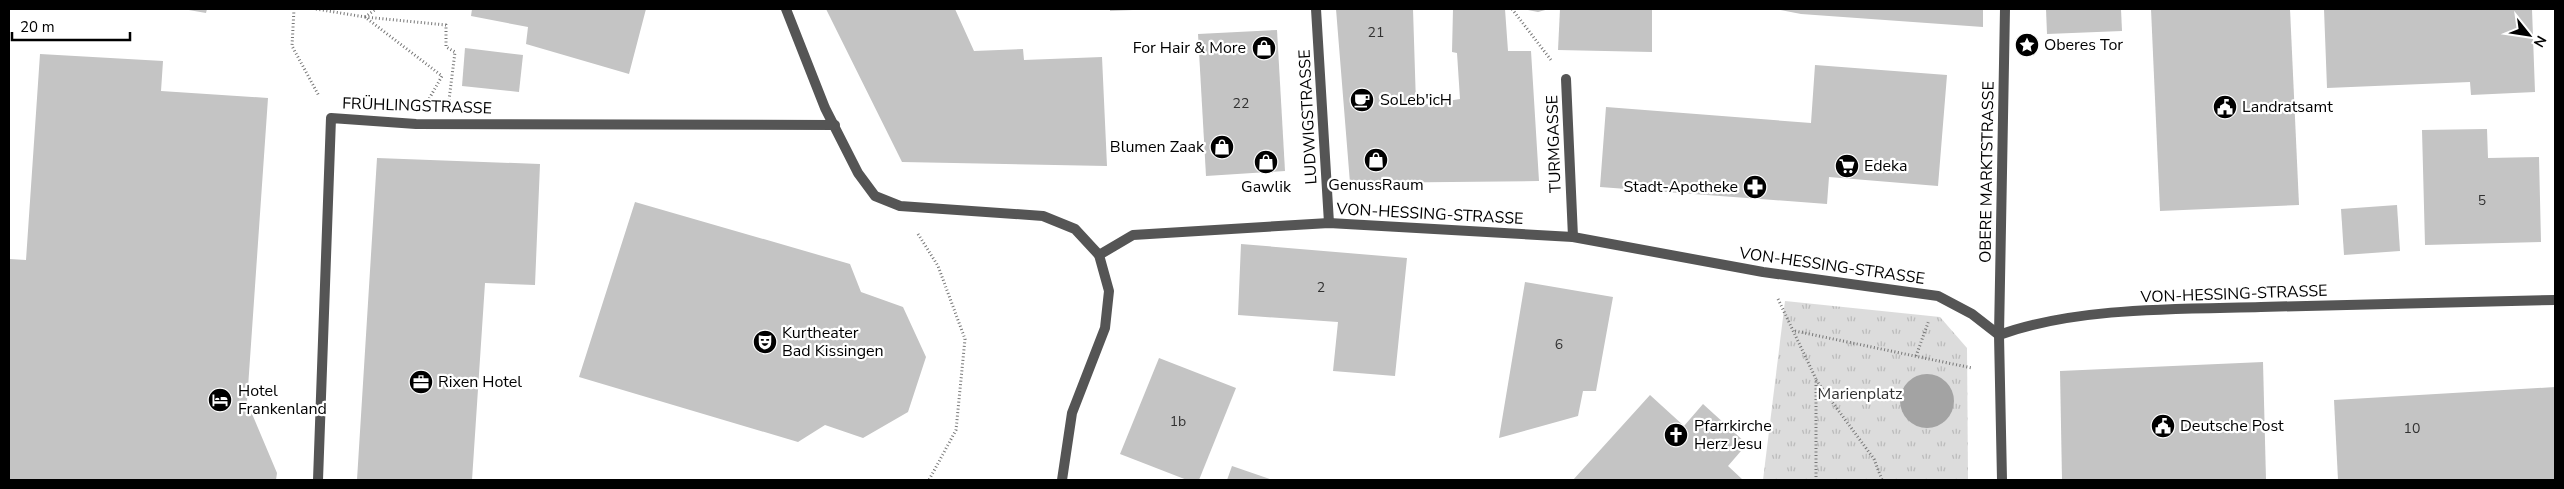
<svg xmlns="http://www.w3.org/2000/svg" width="2564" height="489" viewBox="0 0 2564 489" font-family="'Nunito Sans',sans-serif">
  <defs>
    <pattern id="grass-tufts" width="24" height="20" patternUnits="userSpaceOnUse" patternTransform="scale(1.25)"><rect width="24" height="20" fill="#dcdcdc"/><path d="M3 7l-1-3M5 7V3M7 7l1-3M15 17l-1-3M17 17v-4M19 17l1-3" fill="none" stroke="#bbb"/></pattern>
  </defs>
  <rect width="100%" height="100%" fill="#fff"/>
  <polygon fill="url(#grass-tufts)" points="1785,301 1940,317 1967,348 1968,480 1763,480"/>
  <circle fill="#a3a3a3" cx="1927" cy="401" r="27"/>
  <g fill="#c4c4c4">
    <polygon points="183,9 207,9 206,13"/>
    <polygon points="472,9 646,9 629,74 526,44 528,27 471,16"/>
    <polygon points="826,9 955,9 974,51 1023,49 1024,60 1102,57 1107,166 902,162"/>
    <polygon points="1110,9 1133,9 1133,10 1110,11"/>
    <polygon points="1336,9 1413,9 1416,104 1422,105 1460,99 1457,53 1452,52 1453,9 1505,9 1508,51 1531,51 1539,181 1350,183"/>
    <polygon points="1523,9 1549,9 1538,12"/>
    <polygon points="1560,9 1652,9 1652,52 1558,50"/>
    <polygon points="1775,9 1983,9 1983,27 1801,14"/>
    <polygon points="2046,9 2121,9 2122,31 2047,34"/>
    <polygon points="2151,9 2290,9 2299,205 2160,211"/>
    <polygon points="2324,9 2532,9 2535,92 2471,95 2470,82 2327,88"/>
    <polygon points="1277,30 1285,171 1206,176 1198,34"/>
    <polygon points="465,48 523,55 519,92 462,86"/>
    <polygon points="40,54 163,61 161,91 268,98 247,402 277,473 276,480 9,480 9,259 26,260"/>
    <polygon points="1815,65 1947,75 1938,186 1829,177 1827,204 1600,187 1606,107 1811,123"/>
    <polygon points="2487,129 2488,158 2539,157 2541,242 2425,245 2422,130"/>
    <polygon points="377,158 540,164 535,285 485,283 472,480 357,480"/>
    <polygon points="635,202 850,264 861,292 903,307 926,357 908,412 863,438 825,425 798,442 579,377"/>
    <polygon points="2397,205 2400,251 2344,255 2341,209"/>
    <polygon points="1241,244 1407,258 1395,376 1333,371 1338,322 1238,315"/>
    <polygon points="1525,282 1613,297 1596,391 1583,391 1578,416 1499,438"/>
    <polygon points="1159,358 1236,388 1199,480 1187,480 1120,454"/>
    <polygon points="2263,362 2266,480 2062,480 2060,371"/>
    <polygon points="2555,387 2555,480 2338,480 2334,400"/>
    <polygon points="1650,395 1684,426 1703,404 1747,444 1728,466 1743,480 1573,480"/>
    <polygon points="1232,466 1273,480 1227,480"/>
  </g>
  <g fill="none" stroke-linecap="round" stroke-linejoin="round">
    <g stroke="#777" stroke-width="3" stroke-dasharray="1 2.5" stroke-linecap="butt">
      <polyline points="294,9 292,46 319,96"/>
      <polyline points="316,9 365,17 442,76 429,99"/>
      <polyline points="1512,9 1551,60"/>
      <polyline points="365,17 446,25 446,47 455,52 449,100"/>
      <polyline points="365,17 376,9"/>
      <polyline points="918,234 938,266 965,339 956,430 929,480"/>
      <polyline points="1778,299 1816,379 1816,480"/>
      <polyline points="1795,331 1972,368"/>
      <polyline points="1916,356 1929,320"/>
      <polyline points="1816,380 1874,459 1882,480"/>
    </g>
    <g stroke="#555" stroke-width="10">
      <polyline points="786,9 825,108 858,173 875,196 900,206 1043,216 1075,229 1099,255 1109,291 1105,328 1072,413 1062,480"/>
      <polyline points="1316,9 1329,223"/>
      <polyline points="1566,79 1573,237"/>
      <polyline points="1099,255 1133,235 1329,223 1573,237 1763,272 1938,296 1972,314 1999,335"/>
      <path d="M1999 335C2076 307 2178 309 2261 307 2359 305 2457 302 2555 300"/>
      <polyline points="318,480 331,118 416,124 835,125"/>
      <polyline points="2002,480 1999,335 2005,9"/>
    </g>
  </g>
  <defs>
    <g id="sight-disc" transform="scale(1.25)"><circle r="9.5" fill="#000" stroke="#fff"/><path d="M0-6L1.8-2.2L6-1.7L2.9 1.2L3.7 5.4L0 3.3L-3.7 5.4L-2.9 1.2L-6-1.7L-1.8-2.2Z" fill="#fff"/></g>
    <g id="shop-disc" transform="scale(1.25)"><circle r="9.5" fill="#000" stroke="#fff"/><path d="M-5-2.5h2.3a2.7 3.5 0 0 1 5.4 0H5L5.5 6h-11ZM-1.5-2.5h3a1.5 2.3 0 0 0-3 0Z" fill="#fff"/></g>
    <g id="cafe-disc" transform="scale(1.25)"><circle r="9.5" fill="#000" stroke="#fff"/><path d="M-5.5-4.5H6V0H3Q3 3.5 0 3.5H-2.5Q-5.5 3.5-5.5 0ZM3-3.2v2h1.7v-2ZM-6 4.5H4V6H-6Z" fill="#fff"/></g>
    <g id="civic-disc" transform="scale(1.25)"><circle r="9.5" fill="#000" stroke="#fff"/><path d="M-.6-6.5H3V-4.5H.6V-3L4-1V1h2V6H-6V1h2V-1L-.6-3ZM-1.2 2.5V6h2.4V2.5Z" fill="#fff"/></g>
    <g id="supermarket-disc" transform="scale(1.25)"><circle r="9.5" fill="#000" stroke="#fff"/><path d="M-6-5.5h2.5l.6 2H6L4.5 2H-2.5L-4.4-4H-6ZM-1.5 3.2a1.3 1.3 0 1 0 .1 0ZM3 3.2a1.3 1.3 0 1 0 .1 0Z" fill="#fff"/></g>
    <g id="pharmacy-disc" transform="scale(1.25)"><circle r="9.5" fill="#000" stroke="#fff"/><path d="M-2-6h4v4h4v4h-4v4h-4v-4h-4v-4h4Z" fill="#fff"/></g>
    <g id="theatre-disc" transform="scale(1.25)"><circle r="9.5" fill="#000" stroke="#fff"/><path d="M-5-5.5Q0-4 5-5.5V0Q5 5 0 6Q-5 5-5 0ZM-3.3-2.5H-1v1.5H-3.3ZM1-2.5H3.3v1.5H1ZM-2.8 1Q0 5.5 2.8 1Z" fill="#fff"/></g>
    <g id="office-disc" transform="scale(1.25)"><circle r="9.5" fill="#000" stroke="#fff"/><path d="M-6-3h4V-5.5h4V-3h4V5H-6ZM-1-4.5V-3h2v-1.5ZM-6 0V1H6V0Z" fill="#fff"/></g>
    <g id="hotel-disc" transform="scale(1.25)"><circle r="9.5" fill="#000" stroke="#fff"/><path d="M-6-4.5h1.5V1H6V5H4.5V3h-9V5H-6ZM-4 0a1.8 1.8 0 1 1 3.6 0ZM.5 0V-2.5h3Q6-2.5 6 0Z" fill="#fff"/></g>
    <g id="church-disc" transform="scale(1.25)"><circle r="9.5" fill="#000" stroke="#fff"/><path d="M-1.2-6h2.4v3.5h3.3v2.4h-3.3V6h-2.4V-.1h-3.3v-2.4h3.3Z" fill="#fff"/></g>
  </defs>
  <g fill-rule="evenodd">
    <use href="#sight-disc" x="2027" y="45"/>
    <use href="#shop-disc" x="1264" y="48"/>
    <use href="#cafe-disc" x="1362" y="100"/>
    <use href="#civic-disc" x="2225" y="107"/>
    <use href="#shop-disc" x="1222" y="147"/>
    <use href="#shop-disc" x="1376" y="160"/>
    <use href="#shop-disc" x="1266" y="162"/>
    <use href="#supermarket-disc" x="1847" y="166"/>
    <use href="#pharmacy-disc" x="1755" y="187"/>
    <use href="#theatre-disc" x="765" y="342"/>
    <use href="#office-disc" x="421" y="382"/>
    <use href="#hotel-disc" x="220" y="400"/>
    <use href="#civic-disc" x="2163" y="426"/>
    <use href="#church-disc" x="1676" y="435"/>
  </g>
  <g text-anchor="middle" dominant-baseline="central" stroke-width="4.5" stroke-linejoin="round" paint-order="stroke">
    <g font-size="14" fill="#313131">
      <text x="1376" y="32">21</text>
      <text x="1241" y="103">22</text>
      <text x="2482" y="200">5</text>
      <text x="1321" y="287">2</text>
      <text x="1559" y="344">6</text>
      <text x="1178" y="421">1b</text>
      <text x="2412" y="428">10</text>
    </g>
    <g font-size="16" fill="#000" stroke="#fff" text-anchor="start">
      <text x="2044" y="45">Oberes Tor</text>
      <text x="1246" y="48" text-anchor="end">For Hair &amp; More</text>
      <text x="1380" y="100">SoLeb'icH</text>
      <text x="2242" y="107">Landratsamt</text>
      <text x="1204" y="147" text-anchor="end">Blumen Zaak</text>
      <text x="1864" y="166">Edeka</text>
      <text x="1376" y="185" text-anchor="middle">GenussRaum</text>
      <text x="1266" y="187" text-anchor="middle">Gawlik</text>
      <text x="1738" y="187" text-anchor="end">Stadt-Apotheke</text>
      <text x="782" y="333">Kurtheater<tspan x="782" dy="18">Bad Kissingen</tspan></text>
      <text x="438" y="382">Rixen Hotel</text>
      <text x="238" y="391">Hotel<tspan x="238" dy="18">Frankenland</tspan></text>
      <text x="1694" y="426">Pfarrkirche<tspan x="1694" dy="18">Herz Jesu</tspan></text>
      <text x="2180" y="426">Deutsche Post</text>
    </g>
    <g font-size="16" fill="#000" stroke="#fff">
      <text transform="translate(417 106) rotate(2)">FRÜHLINGSTRASSE</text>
      <text transform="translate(1308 117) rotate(-93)">LUDWIGSTRASSE</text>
      <text transform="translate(1554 144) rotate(-92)">TURMGASSE</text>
      <text transform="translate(1987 172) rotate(-89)">OBERE MARKTSTRASSE</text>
      <text transform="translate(1430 214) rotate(3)">VON-HESSING-STRASSE</text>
      <text transform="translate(1832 266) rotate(8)">VON-HESSING-STRASSE</text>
      <text transform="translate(2234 294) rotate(-2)">VON-HESSING-STRASSE</text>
    </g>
    <g font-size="16" fill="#333" stroke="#fff">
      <text x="1860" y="394">Marienplatz</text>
    </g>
  </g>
  <rect width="2564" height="489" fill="none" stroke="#000000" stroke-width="20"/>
  <g transform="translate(2529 35) rotate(120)" stroke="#ffffff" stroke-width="4" paint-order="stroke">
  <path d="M0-4L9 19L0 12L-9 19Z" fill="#000000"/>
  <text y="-8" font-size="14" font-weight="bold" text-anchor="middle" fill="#000000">N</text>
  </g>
  <path d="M12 32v8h118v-8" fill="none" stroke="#000000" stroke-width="2.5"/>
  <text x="20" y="32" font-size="15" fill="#000000" stroke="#ffffff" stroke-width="4" paint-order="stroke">20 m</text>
</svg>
